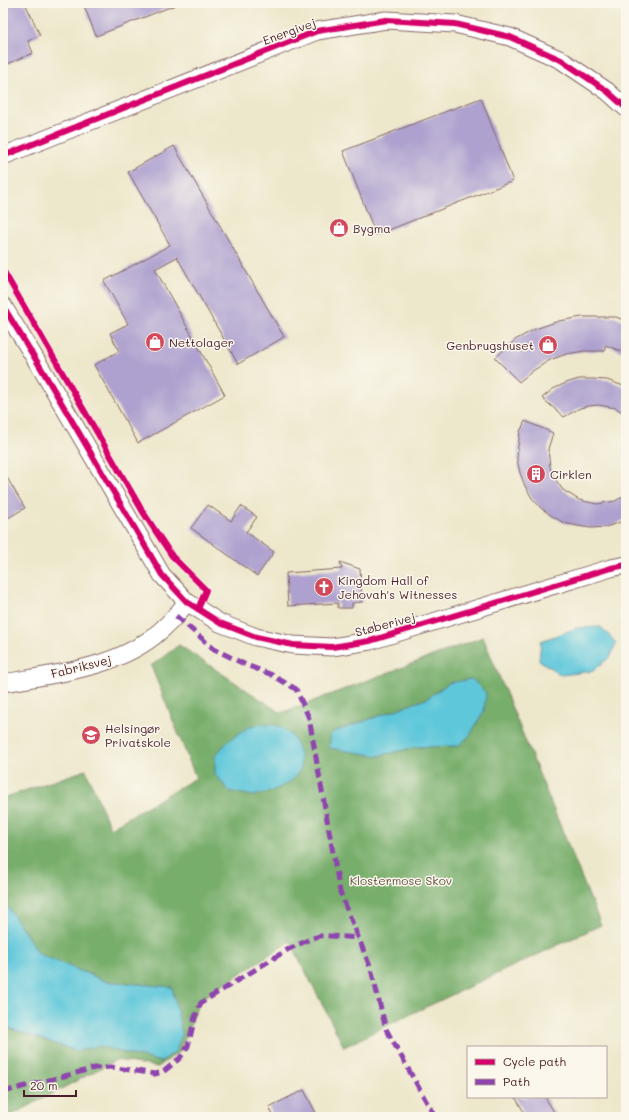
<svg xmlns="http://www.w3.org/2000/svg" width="629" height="1120" viewBox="0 0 629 1120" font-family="Mali,sans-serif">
  <rect width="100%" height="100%" fill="#fbf7ec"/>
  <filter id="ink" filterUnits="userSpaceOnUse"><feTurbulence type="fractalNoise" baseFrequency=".025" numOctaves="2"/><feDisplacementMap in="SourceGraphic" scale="8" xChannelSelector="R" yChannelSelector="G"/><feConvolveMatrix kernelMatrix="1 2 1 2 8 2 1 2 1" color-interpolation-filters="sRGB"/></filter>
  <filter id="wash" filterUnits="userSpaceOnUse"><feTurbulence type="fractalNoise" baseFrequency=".012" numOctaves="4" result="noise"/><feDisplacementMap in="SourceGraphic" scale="16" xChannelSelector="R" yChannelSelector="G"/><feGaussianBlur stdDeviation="0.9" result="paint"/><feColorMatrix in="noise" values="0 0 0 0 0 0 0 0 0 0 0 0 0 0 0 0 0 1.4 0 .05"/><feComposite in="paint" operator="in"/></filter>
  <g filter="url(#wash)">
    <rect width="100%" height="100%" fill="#ede7cb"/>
    <path fill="#78ae6c" stroke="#61664c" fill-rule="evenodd" d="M483 637 601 925 396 1021 344 1047 290 941 200 1000 180 1051 158 1067 116 1060 8 1117H3V1026L76 1051 98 1046 161 1062 171 987 105 981 39 954 4 901 5 852 3 851V798L86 770 110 828 196 778 151 666 179 645 281 713ZM449 683 458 746 416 747 378 756 331 733 426 699Z"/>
    <g fill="#5ec7da" stroke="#547382">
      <polygon points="601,627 616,643 611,656 593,671 561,675 539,660 541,641 577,628"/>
      <polygon points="472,679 486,693 484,711 470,735 458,746 416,747 378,756 329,748 331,733 426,699 449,683"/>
      <polygon points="263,724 280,726 293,737 300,753 301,768 293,780 273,791 253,796 229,791 215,774 215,756 228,741 250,726"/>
      <polygon points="3,851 5,852 4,901 39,954 105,981 172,987 182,1034 176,1051 161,1062 98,1046 76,1051 3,1026"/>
    </g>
    <g id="blocks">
      <g fill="#aea1cf">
        <polygon points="3,3 25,3 40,35 28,41 33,53 3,66"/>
        <polygon points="83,3 178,3 178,4 96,36"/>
        <polygon points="481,98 513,181 376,235 343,151"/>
        <polygon points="174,146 284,337 238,364 177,257 155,269 225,395 138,443 94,365 119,351 110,333 128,324 104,281 170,245 128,172"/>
        <polygon points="582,317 616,317 626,321 626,353 605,345 605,351 585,351 566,354 550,360 534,370 519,382 495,358 515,340 535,329 559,321"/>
        <polygon points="579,379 593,379 607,380 626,387 626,414 616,408 598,405 589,406 580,408 564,417 542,398 553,389 566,383"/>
        <polygon points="525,421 553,433 548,449 550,467 553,476 563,490 579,500 597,504 615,501 626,495 626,519 618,523 605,527 591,528 578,526 564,523 552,516 541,508 532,498 525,486 520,473 517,459 518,446 520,432"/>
        <polygon points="3,471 25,508 3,521"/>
        <polygon points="208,505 231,521 241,506 257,517 246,532 274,552 257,576 191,528"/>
        <polygon points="340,562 360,569 362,602 352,603 352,608 338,608 338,603 288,606 286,573 342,569"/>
        <polygon points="304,1090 318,1117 274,1117 269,1107"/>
        <polygon points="515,1097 545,1097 557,1117 527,1117"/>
      </g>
    </g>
  </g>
  <g filter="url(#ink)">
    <use href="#blocks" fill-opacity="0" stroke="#836563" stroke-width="1"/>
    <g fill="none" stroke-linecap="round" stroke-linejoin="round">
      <g stroke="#836563" stroke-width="19">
        <g id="minor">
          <polyline points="3,156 317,31 386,20 455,24 510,37 561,60 607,91 626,108"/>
          <polyline points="3,306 44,373 162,575 187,602 220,623 256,637 293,645 332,647 370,641 611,568 626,565"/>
          <path d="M3 683C54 674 111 669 153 637 166 627 177 615 187 602"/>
        </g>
      </g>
      <use href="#minor" stroke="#fff" stroke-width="17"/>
      <g stroke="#8e44ad" stroke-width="5" stroke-dasharray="10 5" stroke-linecap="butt">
        <polyline points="176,616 214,649 246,665 270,674 296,689 309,718 340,892 371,969 386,1029 435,1117"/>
        <polyline points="3,1092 95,1068 111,1067 155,1074 163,1072 180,1058 188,1046 195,1017 201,1003 287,950 310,939 319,936 331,936 359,938"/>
      </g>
      <g stroke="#fbf7ec" stroke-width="8">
        <g id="cycleway">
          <polyline points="3,156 317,31 386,20 455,24 510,37 561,60 607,91 626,108"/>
          <polyline points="3,270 143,512 172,556 206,590 198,609"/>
          <polyline points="3,306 44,373 162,575 187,602 220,623 256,637 293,645 332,647 370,641 611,568 626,565"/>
        </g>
      </g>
      <use href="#cycleway" stroke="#d6006c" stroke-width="6"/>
    </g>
  </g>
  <defs>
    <g id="shop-disc" transform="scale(1)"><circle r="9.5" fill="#d1495b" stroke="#fbf7ec"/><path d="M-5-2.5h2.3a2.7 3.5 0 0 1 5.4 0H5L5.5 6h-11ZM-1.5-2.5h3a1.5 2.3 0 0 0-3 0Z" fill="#fff"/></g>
    <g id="building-disc" transform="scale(1)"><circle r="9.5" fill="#d1495b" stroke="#fbf7ec"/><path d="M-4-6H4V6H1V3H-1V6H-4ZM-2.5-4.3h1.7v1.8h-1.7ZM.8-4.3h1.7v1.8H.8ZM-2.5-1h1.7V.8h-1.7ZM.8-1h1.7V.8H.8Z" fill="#fff"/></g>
    <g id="church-disc" transform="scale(1)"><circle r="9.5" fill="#d1495b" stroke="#fbf7ec"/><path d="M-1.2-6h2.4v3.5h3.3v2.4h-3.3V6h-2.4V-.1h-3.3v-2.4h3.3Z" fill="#fff"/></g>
    <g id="school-disc" transform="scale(1)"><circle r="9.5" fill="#d1495b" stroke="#fbf7ec"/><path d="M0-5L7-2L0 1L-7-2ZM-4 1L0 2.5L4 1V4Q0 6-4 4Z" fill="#fff"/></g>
  </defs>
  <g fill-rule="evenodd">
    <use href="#shop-disc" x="339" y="228"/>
    <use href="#shop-disc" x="155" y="342"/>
    <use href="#shop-disc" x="548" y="345"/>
    <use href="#building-disc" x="536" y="474"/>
    <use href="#church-disc" x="324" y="587"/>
    <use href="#school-disc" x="91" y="735"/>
  </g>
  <g text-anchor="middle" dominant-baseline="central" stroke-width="3" stroke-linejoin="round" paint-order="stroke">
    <g font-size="12" fill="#4a1f2b" stroke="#fbf7ec">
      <text transform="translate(289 31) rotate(-20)">Energivej</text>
      <text transform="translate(385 624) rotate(-15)">Støberivej</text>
      <text transform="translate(81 666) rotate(-14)">Fabriksvej</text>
    </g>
    <g font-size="12" fill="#4a1f2b" stroke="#fbf7ec" text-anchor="start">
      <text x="353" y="228">Bygma</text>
      <text x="169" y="342">Nettolager</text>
      <text x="534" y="345" text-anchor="end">Genbrugshuset</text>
      <text x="550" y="474">Cirklen</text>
      <text x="338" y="580">Kingdom Hall of<tspan x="338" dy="14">Jehovah's Witnesses</tspan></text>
      <text x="105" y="728">Helsingør<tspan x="105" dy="14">Privatskole</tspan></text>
    </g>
    <g font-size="12" fill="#605243" stroke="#fbf7ec">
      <text x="401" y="880">Klostermose Skov</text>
    </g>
  </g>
  <rect width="629" height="1120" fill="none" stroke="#fbf7ec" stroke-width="16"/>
  <rect x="467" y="1046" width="140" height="52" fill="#fbf7ec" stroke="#b4a19f"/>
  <rect x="475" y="1059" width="20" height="6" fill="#d6006c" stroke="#b4a19f"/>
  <text x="503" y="1066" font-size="12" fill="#4a1f2b">Cycle path</text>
  <rect x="475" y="1079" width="20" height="6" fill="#8e44ad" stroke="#b4a19f"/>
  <text x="503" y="1086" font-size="12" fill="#4a1f2b">Path</text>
  <path d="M24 1090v6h52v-6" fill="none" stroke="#4a1f2b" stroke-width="2"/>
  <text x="30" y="1090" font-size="12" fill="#4a1f2b" stroke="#fbf7ec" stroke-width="3" paint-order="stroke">20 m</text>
</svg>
